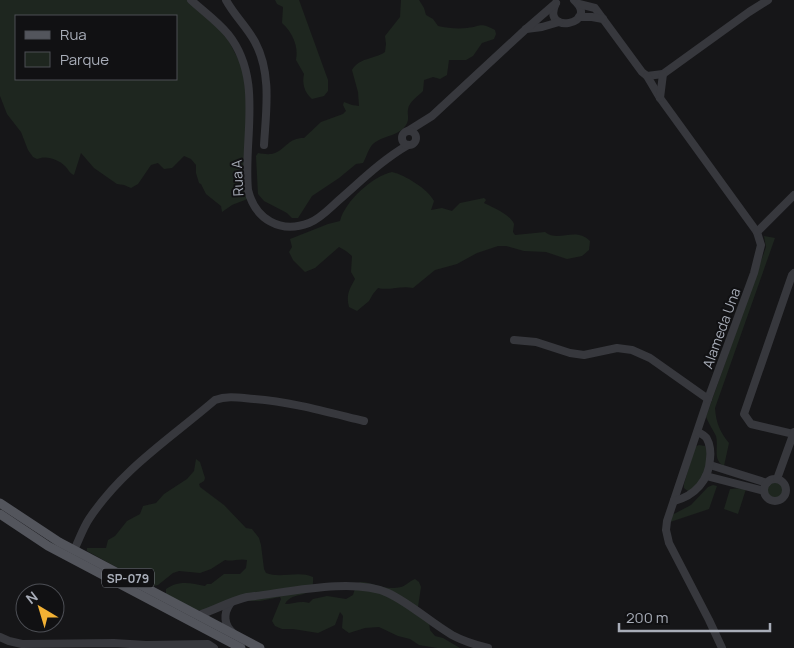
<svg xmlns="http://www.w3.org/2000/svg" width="794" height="648" viewBox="0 0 794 648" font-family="Manrope,sans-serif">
  <rect width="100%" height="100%" fill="#161618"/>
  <g fill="#1e261f" fill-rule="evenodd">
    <path d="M0 0H193L226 36 246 74 250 198 232 205 222 212 221 206 206 194 201 184 199 183 196 173V165L191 159 184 156 172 168 164 169 158 163 151 165 138 184 131 188 124 185 117 184 94 168 81 153 74 175C69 173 69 170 65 166 58 159 46 155 37 159L33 157 28 150 21 132 7 114 0 96ZM16 16H176V79H16Z"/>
    <path d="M275 0H299L328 80V91L324 96 312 99C304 92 302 83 304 74L296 60C299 46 292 32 282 23L283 7 277 4Z"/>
    <path d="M401 0H419L424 8 426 15 433 19 438 26C447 28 457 29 467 28 482 26 480 22 495 30L496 34 494 39 482 43 473 56 466 60H449L447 75 440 79 433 77 424 80 423 91C418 96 409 102 408 109 407 115 410 119 406 125 398 137 382 135 372 145 368 150 366 158 363 163L356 164 339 178 312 196 298 218H292L287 213 264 201 258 194 256 156 258 153C264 154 270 155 275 153 287 148 288 138 304 138L321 122 343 114 346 111 343 105 344 102 352 105 359 106 358 92 352 70C360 57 373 60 385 52L386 44 385 36 400 17Z"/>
    <path d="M392 172C405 175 428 189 434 201L431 210 442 208 452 211 460 203 484 198 486 200 484 203C492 207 511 215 514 224 514 226 513 230 513 232L515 235 545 232C559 243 575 226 590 241L589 250 582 256 567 259 546 252 524 251 506 246H498L477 253 457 264 435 270 413 288C401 285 390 291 378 288L373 294 369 301 357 311 349 307C346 295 349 290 355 279L351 272 352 256 346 251 339 247 315 268 305 272 293 260 289 252 292 247 290 239 328 224 340 221C345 201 373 176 392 172Z"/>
    <path d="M764 236 775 238 715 408C716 423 720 432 729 443L724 466C712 460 719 447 716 436 713 430 709 424 706 417L766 247Z"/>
    <path d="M699 445 705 446C710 455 705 477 698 485 696 487 691 490 689 492L684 488V484L695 447Z"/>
    <path d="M196 459 200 462 205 478 204 481 199 484 200 487 224 505 246 528 252 529 259 538 261 545 264 569 266 573C281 579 298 570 313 577 315 602 293 589 285 604 294 604 300 600 309 603L313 599 327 596 346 599 353 595 356 585 360 582C375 582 383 591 401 587 406 586 409 581 415 579L419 582 421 587 418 607 424 617 429 622 430 630 435 636 443 638 460 648H437L419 645 410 639 398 636 379 627 365 628 349 633 342 628 343 616 340 612 335 625 318 633 293 629H282L275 626 272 621 281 599 280 597 260 601H241L205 610H197L166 594V589C179 580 191 583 205 586L207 584H211L224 574H240L246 568 247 560C239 558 233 562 225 560L211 569 200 573 179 571 173 573 158 585 154 586 148 585 123 575 118 568 87 551V548H106L108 540 115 536 127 521 140 514 143 506 156 503 164 494 187 479 194 471Z"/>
    <circle cx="775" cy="490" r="8"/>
    <polygon points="713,485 717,486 709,509 670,522 672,515 691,505 708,487"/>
    <polygon points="743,488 746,489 738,514 724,509 730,489"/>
  </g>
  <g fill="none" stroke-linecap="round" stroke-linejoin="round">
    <g stroke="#37383d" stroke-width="8">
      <path d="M191 0C203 11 217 21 228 34 264 79 243 138 248 190 255 219 280 234 309 223 320 219 331 207 339 200 362 180 382 160 408 145"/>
      <path d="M226 0C234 15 247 27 255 42 272 74 266 111 264 145"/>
      <path d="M556 3C540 36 601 24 574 0"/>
      <polyline points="579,4 595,8 642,72 647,76 663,74 749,12 768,0"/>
      <polyline points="579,17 592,17 603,19"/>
      <polyline points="526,29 542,27 559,22"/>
      <polyline points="647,76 660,98 757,232 761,245 754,273 708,399 667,521 666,530 669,543 709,620 722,648"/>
      <polyline points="660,98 663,74"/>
      <polyline points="408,131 432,116 526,29 556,3"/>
      <circle cx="409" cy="138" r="7"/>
      <polyline points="757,232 794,195"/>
      <polyline points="514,340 536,342 570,353 584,355 617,348 632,350 650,358 708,399"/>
      <polyline points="794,434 751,424 744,414 792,275 794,273"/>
      <polyline points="710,465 767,483"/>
      <polyline points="706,476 764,491"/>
      <circle cx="775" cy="490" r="11"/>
      <polyline points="777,479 794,432"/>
      <path d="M674 501C695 496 709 480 710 459 711 453 710 444 707 439 706 436 701 434 698 432"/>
      <path d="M74 550C79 540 83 528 89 519 122 469 171 438 215 400 228 395 241 398 254 399 292 402 327 412 364 421"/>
      <path d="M230 604C223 614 224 625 233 633"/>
      <path d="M199 615C215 610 230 601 247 597 285 593 353 577 388 593 411 604 430 622 452 635 463 641 476 645 488 648"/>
      <polyline points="0,637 9,641 22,644 114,643 146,645 208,644 214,648"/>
    </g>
    <g stroke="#53555c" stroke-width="9">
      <polyline points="0,503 59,542 260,648"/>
      <polyline points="0,514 48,546 241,648"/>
    </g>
  </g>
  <g text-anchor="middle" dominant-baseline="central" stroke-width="4" stroke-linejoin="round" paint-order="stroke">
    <rect fill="#111113" stroke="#7b7e86" stroke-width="1" x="102" y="568.5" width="52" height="19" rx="4"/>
    <g font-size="12" font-weight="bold" fill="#a8adb8">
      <text x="128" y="578">SP-079</text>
    </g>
    <g font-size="14" fill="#a8adb8" stroke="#111113">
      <text transform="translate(237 178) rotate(-93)">Rua A</text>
      <text transform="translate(721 328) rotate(-70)">Alameda Una</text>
    </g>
  </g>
  <rect x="15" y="15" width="162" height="65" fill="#111113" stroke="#4d4f55"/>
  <rect x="25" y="31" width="25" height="8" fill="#53555c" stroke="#4d4f55"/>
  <text x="60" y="40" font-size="15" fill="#a8adb8">Rua</text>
  <rect x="25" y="52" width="25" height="15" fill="#1e261f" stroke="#4d4f55"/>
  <text x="60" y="65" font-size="15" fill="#a8adb8">Parque</text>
  <g transform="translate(40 608) rotate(322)"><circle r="24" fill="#111113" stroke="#4d4f55"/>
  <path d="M0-4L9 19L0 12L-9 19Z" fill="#f2b134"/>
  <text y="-8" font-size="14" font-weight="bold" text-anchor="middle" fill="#a8adb8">N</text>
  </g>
  <path d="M619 623v8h151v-8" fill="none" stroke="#a8adb8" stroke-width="2.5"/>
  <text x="626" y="623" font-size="15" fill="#a8adb8" stroke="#111113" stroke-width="4" paint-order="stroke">200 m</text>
</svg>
